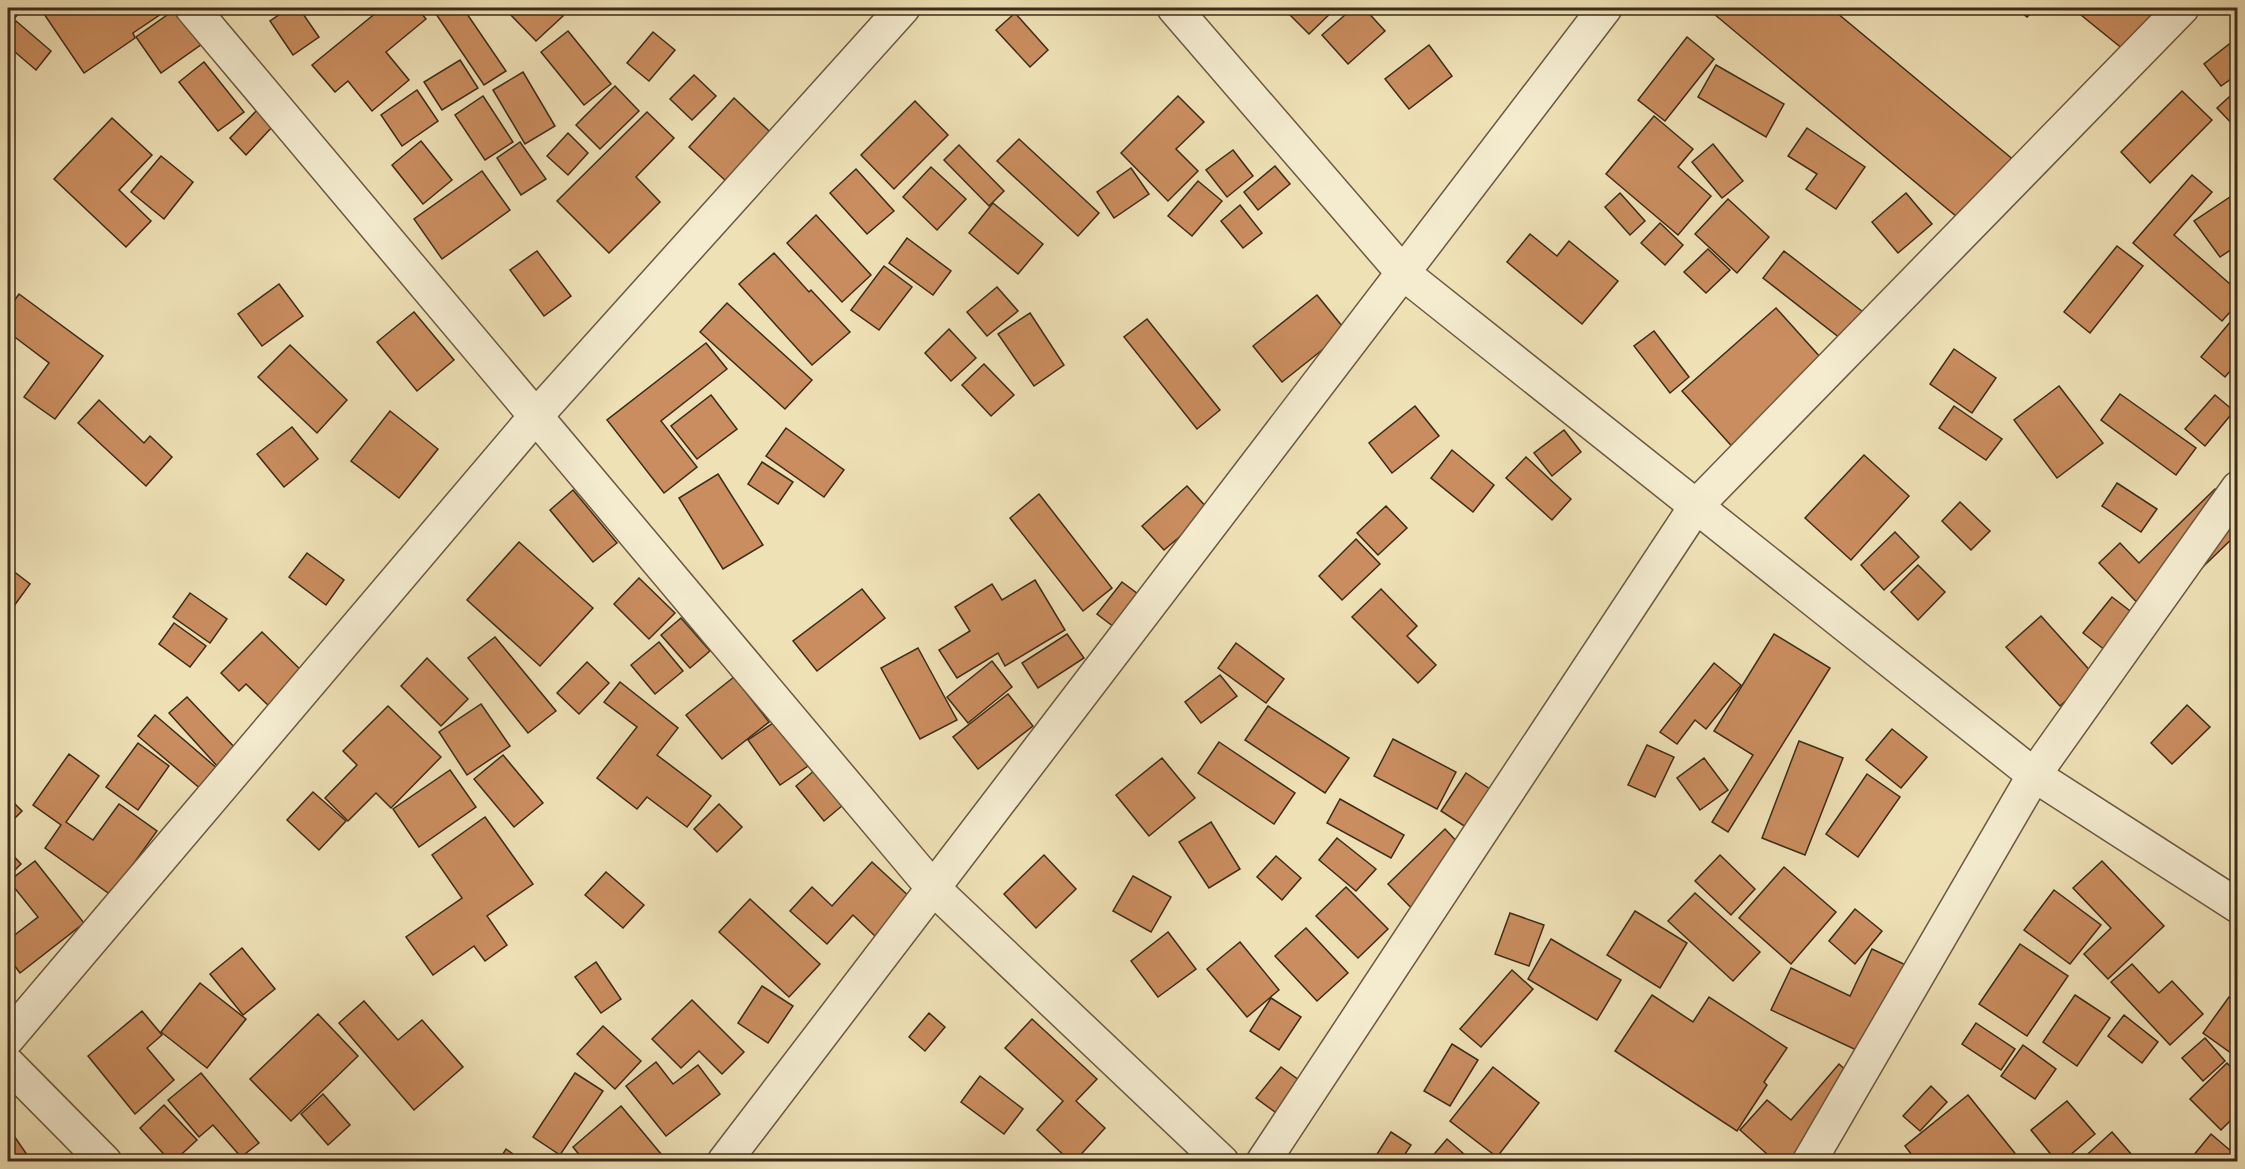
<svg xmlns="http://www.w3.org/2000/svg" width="2245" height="1169" viewBox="0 0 2245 1169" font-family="Alegreya,serif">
<rect width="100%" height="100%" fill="#efe1b6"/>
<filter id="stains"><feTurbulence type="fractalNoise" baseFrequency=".00333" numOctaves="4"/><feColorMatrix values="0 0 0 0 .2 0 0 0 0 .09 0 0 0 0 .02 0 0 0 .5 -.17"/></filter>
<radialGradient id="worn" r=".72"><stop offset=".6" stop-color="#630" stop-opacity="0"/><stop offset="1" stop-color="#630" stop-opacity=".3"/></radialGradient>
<g fill="#ca8d5f" stroke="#3d2c19" stroke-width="1.5">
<path d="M8,8H24L9,24Z"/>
<path d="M40,8H170L133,33L135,38L84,73Z"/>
<path d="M177,8L202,44L161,73L136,37Z"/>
<path d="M289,8H299L319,37L293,55L270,21Z"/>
<path d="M382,8H417L426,19L386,52L409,80L372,111L348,81L335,92L312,65Z"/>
<path d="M439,8H463L506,71L484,85L434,11Z"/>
<path d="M504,8H555L563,16L536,41Z"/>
<path d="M1293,8H1336L1309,34L1288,13Z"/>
<path d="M1353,8H1364L1385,31L1348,64L1322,35Z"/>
<path d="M1719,8H1831L2027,171L1975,232L1714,14Z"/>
<path d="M2016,8H2036L2027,17Z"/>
<path d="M2079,8H2176L2134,58L2076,11Z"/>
<path d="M1015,13L1048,50L1030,67L996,30Z"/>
<path d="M16,21L51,51L36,70L8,46V31Z"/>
<path d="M568,31L611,84L584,105L541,52Z"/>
<path d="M653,32L675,50L649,81L627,63Z"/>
<path d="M1687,37L1714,59L1665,121L1638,100Z"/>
<path d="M2238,37V74L2221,86L2204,64Z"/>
<path d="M1429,45L1452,76L1409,109L1385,79Z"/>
<path d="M460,60L478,88L442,110L424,82Z"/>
<path d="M204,62L244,112L218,131L179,82Z"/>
<path d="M1716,65L1784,104L1766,137L1698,97Z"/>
<path d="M523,72L555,126L525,144L493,90Z"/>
<path d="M694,75L716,96L692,120L670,99Z"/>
<path d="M615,86L639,111L600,149L576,125Z"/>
<path d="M2238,89V130L2217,108Z"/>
<path d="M417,90L438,121L402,146L381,115Z"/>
<path d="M2182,91L2212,120L2150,183L2121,152Z"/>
<path d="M483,96L513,142L485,160L455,115Z"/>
<path d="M1178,96L1204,122L1176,149L1198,171L1168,201L1121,153Z"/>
<path d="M734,98L784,145L739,193L689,147Z"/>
<path d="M915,101L948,135L894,189L861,155Z"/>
<path d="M258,109L274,125L246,155L230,138Z"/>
<path d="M647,112L674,138L636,177L660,202L609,253L557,201Z"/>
<path d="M1654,116L1693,149L1678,167L1711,196L1678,235L1606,174Z"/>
<path d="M112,118L152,155L119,190L151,221L126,247L54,179Z"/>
<path d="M1807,128L1865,167L1836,209L1806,189L1817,174L1788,156Z"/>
<path d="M568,133L588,153L568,175L547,156Z"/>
<path d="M1019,139L1099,213L1078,236L997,161Z"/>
<path d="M421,141L452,180L423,204L392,165Z"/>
<path d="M520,142L546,179L521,195L497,158Z"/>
<path d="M1713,144L1743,181L1722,198L1692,162Z"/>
<path d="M959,145L1004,191L989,206L944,160Z"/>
<path d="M1233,150L1253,176L1227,197L1206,170Z"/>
<path d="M161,156L193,182L164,219L131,192Z"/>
<path d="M1275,166L1290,184L1258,210L1244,192Z"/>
<path d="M931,167L966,199L937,230L903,197Z"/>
<path d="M1131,168L1149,194L1114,218L1097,192Z"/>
<path d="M856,169L894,211L867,234L830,193Z"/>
<path d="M482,171L510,210L442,259L414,219Z"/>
<path d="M2192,175L2212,192L2174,235L2238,291V303L2222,321L2133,243Z"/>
<path d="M1198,181L1222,201L1192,236L1168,216Z"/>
<path d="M1620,193L1645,221L1630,235L1605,207Z"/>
<path d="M1906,193L1932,224L1898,253L1872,222Z"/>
<path d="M2230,197L2238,209V245L2220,257L2194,221Z"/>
<path d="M1728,199L1769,237L1737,273L1695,234Z"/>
<path d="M993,203L1043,244L1018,274L969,233Z"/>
<path d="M1240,205L1262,233L1243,248L1221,221Z"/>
<path d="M816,215L871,275L842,302L787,243Z"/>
<path d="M1660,223L1683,245L1665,265L1641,243Z"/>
<path d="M1530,234L1557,256L1569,241L1618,281L1582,324L1507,262Z"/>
<path d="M907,238L951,271L933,295L889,263Z"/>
<path d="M2117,246L2143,266L2090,333L2064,312Z"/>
<path d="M1708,249L1730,270L1706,293L1684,272Z"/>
<path d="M537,251L571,296L544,316L510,270Z"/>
<path d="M1784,251L1876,322L1854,349L1763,278Z"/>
<path d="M774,253L809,292L811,290L850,332L812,365L739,284Z"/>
<path d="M884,266L912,287L879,330L851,310Z"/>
<path d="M279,284L303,316L262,346L238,314Z"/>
<path d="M997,287L1018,311L987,336L967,312Z"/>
<path d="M19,294L103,356L55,419L24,397L49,363L8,332V309Z"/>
<path d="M1317,295L1346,331L1282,382L1253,346Z"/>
<path d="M727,303L812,380L785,409L700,332Z"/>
<path d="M1776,308L1830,368L1737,452L1682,391Z"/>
<path d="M414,312L454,360L417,391L377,342Z"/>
<path d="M1030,313L1064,365L1034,386L998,334Z"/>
<path d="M1147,319L1220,410L1197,429L1124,337Z"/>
<path d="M2231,321L2238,326V362L2225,377L2201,357Z"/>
<path d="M949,329L976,358L951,381L925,353Z"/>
<path d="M1654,331L1689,377L1670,393L1634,346Z"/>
<path d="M706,343L727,369L661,421L697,467L664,493L607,420Z"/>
<path d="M290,345L347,400L317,433L258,377Z"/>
<path d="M1954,349L1996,378L1972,413L1930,384Z"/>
<path d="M984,364L1014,395L991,416L962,385Z"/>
<path d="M2059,386L2103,443L2057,478L2014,420Z"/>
<path d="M2120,394L2196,448L2176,475L2101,420Z"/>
<path d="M711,395L737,429L697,459L671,426Z"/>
<path d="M2215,395L2234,411L2205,446L2185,429Z"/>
<path d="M99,400L144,443L150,436L172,457L146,486L78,423Z"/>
<path d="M1415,406L1439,436L1392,473L1369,443Z"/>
<path d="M1954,406L2002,439L1986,460L1939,428Z"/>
<path d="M390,411L438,449L399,498L351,461Z"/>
<path d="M292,427L318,459L284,487L257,454Z"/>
<path d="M786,428L844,470L824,497L766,456Z"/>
<path d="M1564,430L1581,452L1552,476L1534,453Z"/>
<path d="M1452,450L1494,485L1473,512L1431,478Z"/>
<path d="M1864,455L1909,496L1851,560L1805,518Z"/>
<path d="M1526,457L1571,499L1552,520L1506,478Z"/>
<path d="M762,462L793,482L778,504L748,484Z"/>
<path d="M718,474L763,545L723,569L679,498Z"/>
<path d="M2117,483L2157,509L2141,532L2102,506Z"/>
<path d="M1187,486L1210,511L1164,550L1142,526Z"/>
<path d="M2215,489L2238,513V533L2151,617L2099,563L2120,543L2139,563Z"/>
<path d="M573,490L617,543L593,562L550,510Z"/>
<path d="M1039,494L1112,588L1083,611L1010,518Z"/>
<path d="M1960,502L1990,531L1971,550L1942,521Z"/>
<path d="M1386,506L1407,528L1378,555L1357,533Z"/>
<path d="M1895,532L1919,557L1884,590L1861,565Z"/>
<path d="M1356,539L1380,564L1342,600L1319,576Z"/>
<path d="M519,542L593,608L540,666L467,600Z"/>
<path d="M307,553L344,580L326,605L289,577Z"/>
<path d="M1918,565L1945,592L1918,620L1891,592Z"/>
<path d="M8,567L30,584L11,610L8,607Z"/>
<path d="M639,578L675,613L649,639L614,604Z"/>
<path d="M1035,580L1065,630L1005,666L998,653L957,678L939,650L970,631L955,607L992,584L1002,600Z"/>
<path d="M1122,582L1142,597L1118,630L1097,614Z"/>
<path d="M862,589L885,618L817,671L793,641Z"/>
<path d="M1381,589L1417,626L1407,636L1436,665L1418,683L1352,617Z"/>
<path d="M190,593L227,619L210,643L173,617Z"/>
<path d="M2112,597L2156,631L2128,668L2083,633Z"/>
<path d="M2041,616L2094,675L2060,706L2006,647Z"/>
<path d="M681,618L710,651L690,668L661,635Z"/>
<path d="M174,623L206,646L190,667L159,644Z"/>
<path d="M262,632L305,674L271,708L246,684L239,691L221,673Z"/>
<path d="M1067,634L1084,658L1038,688L1022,663Z"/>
<path d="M1774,634L1830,668L1728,832L1712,822L1753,755L1714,731Z"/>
<path d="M495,637L556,711L528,733L468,658Z"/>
<path d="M659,642L683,671L655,694L631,665Z"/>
<path d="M1236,643L1284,679L1266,703L1218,668Z"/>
<path d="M918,648L957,720L920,739L881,668Z"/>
<path d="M427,658L468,699L441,726L401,686Z"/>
<path d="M992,661L1012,687L968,723L947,697Z"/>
<path d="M587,662L609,683L579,714L557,693Z"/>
<path d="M1714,663L1741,685L1706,729L1695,720L1677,744L1660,732Z"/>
<path d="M1220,675L1237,696L1201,723L1185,702Z"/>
<path d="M734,677L769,722L722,759L686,715Z"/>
<path d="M620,682L678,728L657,755L711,796L687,827L647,797L637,809L597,778L637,727L604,702Z"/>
<path d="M1008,694L1033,726L978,769L953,737Z"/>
<path d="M187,697L237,750L218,767L169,713Z"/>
<path d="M481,704L510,746L467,775L439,732Z"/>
<path d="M2187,705L2210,727L2172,764L2151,743Z"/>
<path d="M388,706L441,757L391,808L376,793L348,821L325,798L357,765L343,751Z"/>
<path d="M1268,706L1349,758L1325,793L1245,740Z"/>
<path d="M155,715L219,770L202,790L138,736Z"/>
<path d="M776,721L808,766L780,785L748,740Z"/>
<path d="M1892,729L1927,757L1901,788L1866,760Z"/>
<path d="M1393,739L1456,772L1437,809L1374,776Z"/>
<path d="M1799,741L1843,758L1805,855L1762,838Z"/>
<path d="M1219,742L1295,793L1274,824L1198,773Z"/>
<path d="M138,743L169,766L138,810L106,787Z"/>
<path d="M1647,745L1674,757L1655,797L1628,785Z"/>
<path d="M69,754L99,776L66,822L93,840L119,804L157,831L111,895L45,848L61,825L33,805Z"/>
<path d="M503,755L543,803L514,827L474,779Z"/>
<path d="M1162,758L1195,798L1149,836L1116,795Z"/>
<path d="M1704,758L1728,790L1700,810L1677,778Z"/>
<path d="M450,770L476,807L419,847L393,809Z"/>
<path d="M815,770L843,805L824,821L796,786Z"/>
<path d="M1466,773L1514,805L1489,842L1441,811Z"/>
<path d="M1867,774L1900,797L1858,857L1826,834Z"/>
<path d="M313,792L346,821L319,850L287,820Z"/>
<path d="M8,797L22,811L8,825Z"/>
<path d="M1340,799L1404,835L1391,858L1327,823Z"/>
<path d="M719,804L742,827L717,852L694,829Z"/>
<path d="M485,817L533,884L487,916L507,945L485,961L474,946L433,975L406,937L462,898L432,855Z"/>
<path d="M1211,822L1240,869L1209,888L1179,842Z"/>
<path d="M1445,829L1479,865L1423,920L1388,884Z"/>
<path d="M1337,838L1376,869L1356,891L1319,860Z"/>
<path d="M8,850L21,864L8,877Z"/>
<path d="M1044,855L1076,889L1036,928L1004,894Z"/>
<path d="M1720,855L1755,889L1731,915L1695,881Z"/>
<path d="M1276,856L1301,878L1282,900L1257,877Z"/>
<path d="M35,861L84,923L20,973L8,957V940L38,917L9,881Z"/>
<path d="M2102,861L2164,926L2108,979L2084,954L2111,928L2073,888Z"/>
<path d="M872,862L912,899L876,937L853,915L827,944L790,911L812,887L832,906Z"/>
<path d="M1784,867L1836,912L1791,964L1739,918Z"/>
<path d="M606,872L644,905L623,928L585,895Z"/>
<path d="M1133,876L1171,897L1151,932L1113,911Z"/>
<path d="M1346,887L1388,929L1358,958L1316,916Z"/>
<path d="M2054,890L2101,925L2070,964L2024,930Z"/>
<path d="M1695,893L1760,952L1733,981L1668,921Z"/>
<path d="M750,899L820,964L789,997L719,932Z"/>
<path d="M1855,909L1882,931L1855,964L1829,941Z"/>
<path d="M1635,911L1687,943L1660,988L1607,955Z"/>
<path d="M1510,913L1544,925L1529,966L1495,954Z"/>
<path d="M1306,928L1348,973L1317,1001L1275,956Z"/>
<path d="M1168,932L1196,969L1158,997L1131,961Z"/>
<path d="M1551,939L1621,980L1597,1020L1528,979Z"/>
<path d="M1240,942L1279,990L1247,1017L1207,969Z"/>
<path d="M2020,944L2068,976L2027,1036L1979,1004Z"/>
<path d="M242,948L275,989L243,1015L210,974Z"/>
<path d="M1872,949L1927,975L1884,1063L1771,1010L1791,968L1850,996Z"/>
<path d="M596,962L621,999L601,1013L575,977Z"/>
<path d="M2132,964L2159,993L2172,981L2203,1014L2170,1045L2111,982Z"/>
<path d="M1512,970L1533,989L1481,1047L1460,1029Z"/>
<path d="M200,983L246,1019L207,1068L161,1032Z"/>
<path d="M762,986L793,1006L768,1043L738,1023Z"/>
<path d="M1652,995L1693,1022L1709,997L1787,1048L1764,1082L1767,1085L1737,1131L1615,1051Z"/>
<path d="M2075,995L2110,1018L2077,1066L2043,1042Z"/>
<path d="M2229,997L2238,1003V1058L2203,1033Z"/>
<path d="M1271,998L1301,1017L1279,1050L1250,1031Z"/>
<path d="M692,1000L744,1052L722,1074L699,1051L681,1068L652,1039Z"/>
<path d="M364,1001L398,1040L422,1020L463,1067L414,1110L339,1023Z"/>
<path d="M142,1011L162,1035L147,1048L174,1080L135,1114L88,1056Z"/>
<path d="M929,1013L945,1027L925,1051L909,1037Z"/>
<path d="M318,1014L358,1056L291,1121L250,1079Z"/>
<path d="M2124,1015L2158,1042L2142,1063L2108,1036Z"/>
<path d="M1032,1019L1097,1079L1076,1101L1105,1128L1074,1162H1071L1037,1130L1063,1101L1005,1048Z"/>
<path d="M1976,1023L2015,1049L2001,1070L1962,1044Z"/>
<path d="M603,1026L641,1061L615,1089L577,1054Z"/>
<path d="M2205,1038L2225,1061L2203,1081L2182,1058Z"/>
<path d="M1452,1044L1478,1060L1450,1106L1424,1091Z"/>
<path d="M2023,1045L2056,1069L2035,1099L2001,1076Z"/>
<path d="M656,1062L673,1084L698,1065L720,1094L666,1136L626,1086Z"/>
<path d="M2227,1063L2238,1075V1113L2221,1130L2190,1099Z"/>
<path d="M1839,1064L1867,1089L1804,1162H1776L1740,1130L1767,1100L1791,1120Z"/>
<path d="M1281,1067L1303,1083L1279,1115L1256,1098Z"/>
<path d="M1493,1067L1539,1103L1497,1157L1450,1121Z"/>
<path d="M201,1073L259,1143L241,1157L213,1125L199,1137L168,1100Z"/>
<path d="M575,1073L603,1091L560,1155L533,1137Z"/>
<path d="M980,1076L1023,1109L1004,1134L961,1102Z"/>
<path d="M1931,1086L1947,1102L1920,1131L1903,1116Z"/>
<path d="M323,1094L350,1125L328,1145L301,1114Z"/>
<path d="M1968,1095L2022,1162H1917L1905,1146Z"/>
<path d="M2067,1101L2095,1134L2062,1162H2057L2031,1130Z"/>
<path d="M164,1105L197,1140L173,1162H171L140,1128Z"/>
<path d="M621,1106L661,1154L652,1162H585L573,1147Z"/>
<path d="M1391,1132L1411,1145L1400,1162H1372Z"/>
<path d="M2112,1132L2138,1162H2079Z"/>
<path d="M12,1133L32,1162H8V1136Z"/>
<path d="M2211,1134L2238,1157V1162H2188Z"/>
<path d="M1447,1139L1473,1162H1433L1430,1159Z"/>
<path d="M506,1149L524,1162H498Z"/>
</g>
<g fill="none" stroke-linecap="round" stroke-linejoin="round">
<defs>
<g id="minor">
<path d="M192,8L933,888L1222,1162"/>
<path d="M1174,8L1403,273L2034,775L2238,906"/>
<path d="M8,1038L535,417L903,8"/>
<path d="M8,1064L105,1162"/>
<path d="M724,1162L1605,8"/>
<path d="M1263,1162L1696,506L2182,8"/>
<path d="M1809,1162L2034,775L2238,488"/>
</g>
</defs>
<use href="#minor" stroke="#6a5940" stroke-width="36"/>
<use href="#minor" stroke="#f5ecd0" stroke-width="33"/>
</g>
<rect width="2245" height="1169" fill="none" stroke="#efe1b6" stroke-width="30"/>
<rect x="9" y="9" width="2227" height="1151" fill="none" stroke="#3d2c19" stroke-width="3"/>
<rect x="15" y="15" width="2215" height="1139" fill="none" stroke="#3d2c19" stroke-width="1.5"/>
<rect width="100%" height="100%" filter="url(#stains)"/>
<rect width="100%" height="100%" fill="url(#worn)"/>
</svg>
